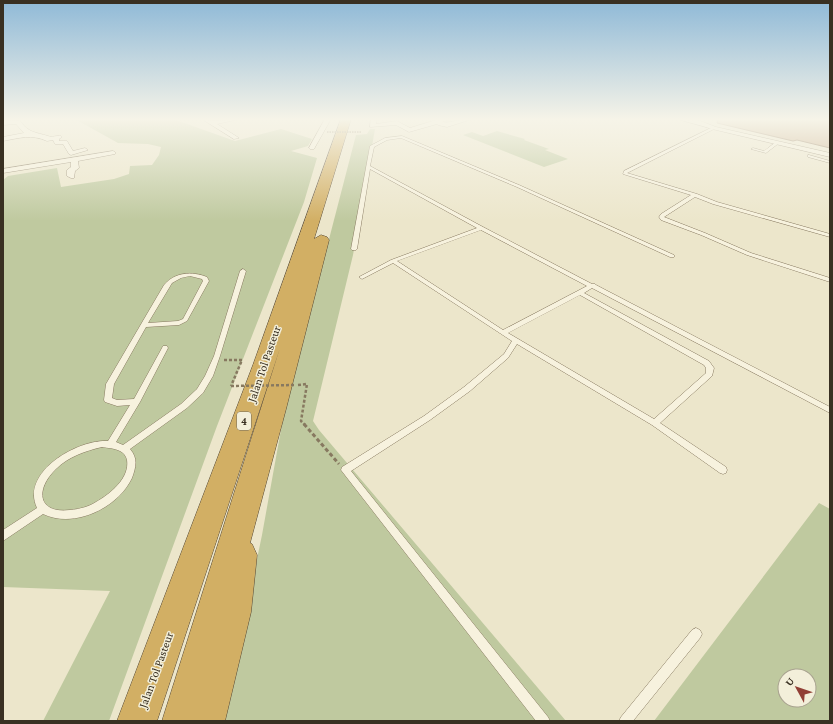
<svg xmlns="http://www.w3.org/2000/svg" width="833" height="724" viewBox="0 0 833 724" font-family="'Crimson Pro',serif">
<rect width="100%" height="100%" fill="#ece6cb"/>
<g fill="#bfc99f" fill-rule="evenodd">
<path d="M75,119H173L235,141L281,129L312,139L308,146L291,151L317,158L304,202L217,426L109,721H43L110,591L3,587V180L8,176L57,168L61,187L114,179L129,174L130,166L152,165L159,155L161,147L148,144L118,143Z"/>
<path d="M370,129H375L353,255L313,421L319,430L566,721H223L262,535L284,413L356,135L367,134Z"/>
<path d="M497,131L525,139L524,140L549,149L545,150L568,159L544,167L463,135L472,132L483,136Z"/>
<path d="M819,503L830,509V721H654ZM785,676H809V700H785Z"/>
</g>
<path fill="#c6a784" stroke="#846748" d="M718,119H830V148L797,140L793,141L717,123Z"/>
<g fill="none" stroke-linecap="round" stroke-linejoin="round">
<defs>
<g id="service">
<path d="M677,119H684L712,127L710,128Z"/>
<path d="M713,127L716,128L627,173L697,194L717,202L830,234V237L713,204L695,197L664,217L705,233L751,253L830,278V282L747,255L701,235L661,220L659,217L661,214L691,195L623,174L624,171Z"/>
<path d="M402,136L519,185L674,255V257H670L517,187L401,138L387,140L374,147L370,166L483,227L592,284H595L596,285L830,407V413L592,288L584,293L709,361L714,368L712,376L660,423L726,467L727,470L726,473L723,474L720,473L652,425L517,344L508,358L470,391L430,420L351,471L548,717L550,721H536L341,470L342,467L424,416L464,387L504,354L512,341L393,263L364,278L362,279L359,277L391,260L477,228L370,169L357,249L356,250H352L351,249L370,146L385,138ZM481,230L587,286L503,330L397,261ZM580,295L704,365L706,368V373L654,419L508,333Z"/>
<path d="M776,142L779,143L766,153L751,149L753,148L764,151Z"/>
<path d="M809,155L830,161V163L808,157V155Z"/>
<path d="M243,269L246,271L220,356L213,376L203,393L187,408L130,449C138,458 136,467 132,478C118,508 74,529 43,514L3,541V530L37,508C20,472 78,439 108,441L130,405L117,406L105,402L104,400L106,384L164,285C175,272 192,271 207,277L209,281L187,321L179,325L146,327L114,384L112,398L117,400L134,399L162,348L163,346H167L168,348L140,402L116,442L123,445L181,404L197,389L205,376L214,356L240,271ZM190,276L202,279L203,281L183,319L178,321L148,323L172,283L181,278ZM102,447C108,448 114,448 120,451C124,453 126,456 127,460C130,478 110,494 96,502C88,507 80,509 70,510C37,514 35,489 56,469C68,457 85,451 102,447Z"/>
<path d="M696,628L700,630L702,634L700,638L633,721H619L621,717L692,630Z"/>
</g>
<g id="minor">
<path d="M202,119L213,121L239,119L217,124L239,138L234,139Z"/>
<path d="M325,119H331L314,149H310L309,148Z"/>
<path d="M371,119H377L376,124L397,121L410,128L439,119H450L442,122C451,124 460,118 469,120L447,127L438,125L437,124L409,132L396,125L370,127Z"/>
<path d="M685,119H695L716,127L830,153V157L712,129Z"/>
<path d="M3,121H20C29,133 35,132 48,136C52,138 57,135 61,136L62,137L59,139V141H67L73,151L85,148L88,150L71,155L69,154L63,144H55L53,140L47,141C31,134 20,138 3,141V137L24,133L16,124L3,125Z"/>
<path d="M113,151L115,152V154L78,161L79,168L75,171L74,178H71L67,176V170L71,167V162L3,173V169Z"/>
</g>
<path id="motorway" d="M341,119H351L314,239L321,235L327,237L329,240L286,409L250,543L252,544L257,555L251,612L225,721H162L280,348L157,721H117L253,365Z"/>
</defs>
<use href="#service" stroke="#877960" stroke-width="1"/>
<use href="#minor" stroke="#877960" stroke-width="1"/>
<use href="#motorway" stroke="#564834" stroke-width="1"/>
<g stroke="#877960" stroke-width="2.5" stroke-dasharray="3 2" stroke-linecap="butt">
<path d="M224,360H242L231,386"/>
<path d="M298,385L307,384L301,421L305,425"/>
</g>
<path stroke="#877960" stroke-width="3" stroke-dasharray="4 2.5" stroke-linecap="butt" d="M304,424L339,464"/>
<use href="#service" fill="#f7f2de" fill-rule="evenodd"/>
<use href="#minor" fill="#f7f2de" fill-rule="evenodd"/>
<use href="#motorway" fill="#d2af64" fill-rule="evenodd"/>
<path stroke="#877960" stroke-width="1.5" stroke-dasharray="1.5 1" stroke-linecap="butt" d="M327,132H362"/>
<path stroke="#877960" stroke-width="2.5" stroke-dasharray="3 2" stroke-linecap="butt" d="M231,386L295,385"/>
</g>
<linearGradient id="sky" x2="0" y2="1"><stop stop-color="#8fb9d7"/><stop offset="0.54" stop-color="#f6f4e8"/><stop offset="1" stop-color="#f6f4e8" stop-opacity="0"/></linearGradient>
<rect width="833" height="221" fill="url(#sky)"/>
<g text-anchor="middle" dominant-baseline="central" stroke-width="3" stroke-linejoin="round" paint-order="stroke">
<rect fill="#f3efda" stroke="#716959" stroke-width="1" x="237" y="412" width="14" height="18" rx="3"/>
<g font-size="11" font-weight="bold" fill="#393022">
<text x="244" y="421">4</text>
</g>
<g font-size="12" fill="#393022" stroke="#f3efda">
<text transform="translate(264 364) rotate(-71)">Jalan Tol Pasteur</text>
<text transform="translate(156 670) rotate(-70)">Jalan Tol Pasteur</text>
</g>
</g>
<rect width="833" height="724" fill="none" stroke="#393022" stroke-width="8"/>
<g transform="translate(797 688) rotate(310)"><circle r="19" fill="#f3efda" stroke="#a9a390"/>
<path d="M0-3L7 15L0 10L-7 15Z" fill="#913f35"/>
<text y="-6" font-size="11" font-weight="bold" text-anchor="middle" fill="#393022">U</text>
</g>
</svg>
